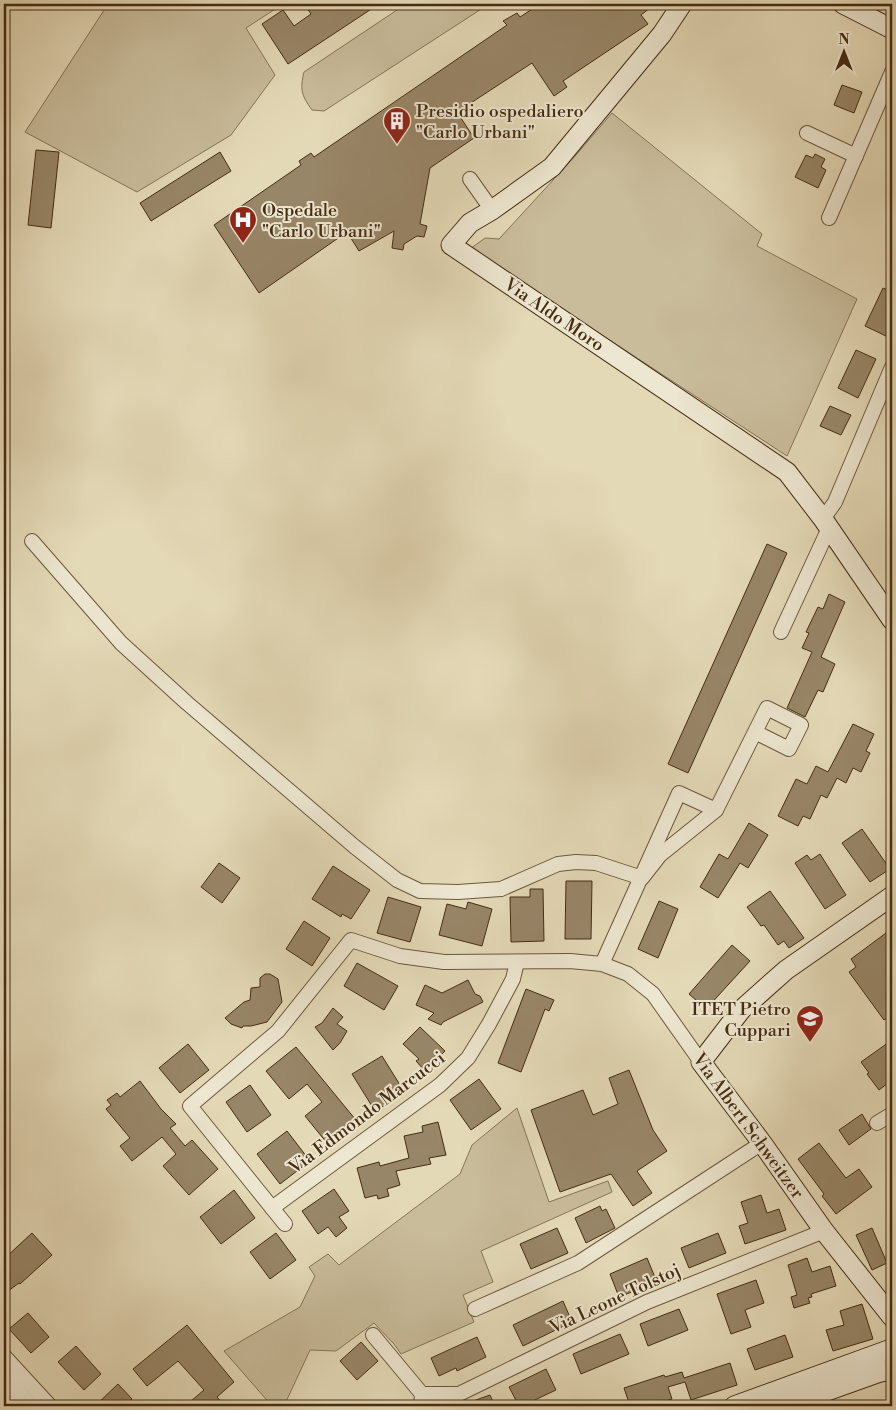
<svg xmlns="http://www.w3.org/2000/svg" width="896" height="1410" viewBox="0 0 896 1410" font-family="'Libre Bodoni',serif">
<rect width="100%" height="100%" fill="#e4d9b7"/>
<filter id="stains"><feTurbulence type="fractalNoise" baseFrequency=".004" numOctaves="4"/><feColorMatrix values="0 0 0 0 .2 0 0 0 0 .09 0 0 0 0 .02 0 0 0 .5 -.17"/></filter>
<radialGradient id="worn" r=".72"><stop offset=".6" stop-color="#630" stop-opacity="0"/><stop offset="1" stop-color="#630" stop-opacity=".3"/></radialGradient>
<g fill="#c9bc9b" stroke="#877456">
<path d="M108,4H283L246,28L275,75L231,135L137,192L25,132Z"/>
<path d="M406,4H489L324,111L312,110C301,95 300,89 304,72Z"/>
<path d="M612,113L762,234L757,246L857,299L787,456L470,249L485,238L499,239L576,155Z"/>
<path d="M517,1108L549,1202L608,1181L612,1192L481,1251L493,1282L463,1295L474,1322L401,1354L394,1344L374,1323L336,1351L310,1350L284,1406H272L224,1351L300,1307L315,1276L309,1267L328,1254L339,1265L460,1174L472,1145Z"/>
</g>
<g fill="#988668" stroke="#452c12">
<path d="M304,4H379L288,64L262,24L283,10L294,26L311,14Z"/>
<path d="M540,4H655L641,15L648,24L563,81L567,87L554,96L532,63L457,112L474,138L430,168L420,224L427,226L424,237L417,236L404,244L403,250L392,248L394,231L359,251L347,232L259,293L214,225L301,165L299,161L311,153L314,157L507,25L503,21L517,13L520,17Z"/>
<path d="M842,85L862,92L854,113L834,105Z"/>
<path d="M36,150L59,152L51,228L28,225Z"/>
<path d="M220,152L231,171L151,221L140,203Z"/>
<path d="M815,154L825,159L821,167L826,170L818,188L795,177L806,155L813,158Z"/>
<path d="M883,288L892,292V322L886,336L865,326Z"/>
<path d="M856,350L876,359L858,398L838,388Z"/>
<path d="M830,406L851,415L841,435L820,426Z"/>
<path d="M767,544L787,553L688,773L668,764Z"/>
<path d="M829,594L845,602L821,657L835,664L823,692L818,690L805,717L787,708L812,652L802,648L809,633L806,632L818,607L823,609Z"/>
<path d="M853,724L874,734L866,751L870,753L861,772L853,768L846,783L837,778L827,798L821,795L810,819L803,816L798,826L778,816L796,779L807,784L816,766L828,772Z"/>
<path d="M749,823L768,835L748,868L740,863L718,898L700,887L719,854L728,859Z"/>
<path d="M862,829L890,869L870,882L842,843Z"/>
<path d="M820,854L846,895L825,909L795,863L807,855L811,860Z"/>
<path d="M219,863L240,878L222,903L201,887Z"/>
<path d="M333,866L370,890L351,919L342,914L341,917L312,899Z"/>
<path d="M566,881H592L591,939H565Z"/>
<path d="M530,889H543L544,941L511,942L510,897H530Z"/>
<path d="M770,891L804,938L789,948L784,941L778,945L764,925L761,926L747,907Z"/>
<path d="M388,897L421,907L410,942L377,933Z"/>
<path d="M659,901L678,909L658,958L638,949Z"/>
<path d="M468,902L492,909L482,946L439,935L447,904L466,909Z"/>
<path d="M304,921L330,938L312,966L286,949Z"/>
<path d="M886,933L892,942V1014L884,1020L849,972L856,967L851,959Z"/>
<path d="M732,945L750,961L706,1009L689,994Z"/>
<path d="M357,963L398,986L384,1010L344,986Z"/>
<path d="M265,974H270L278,979L282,1002L267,1022L251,1026H243L242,1028L231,1024L225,1018L244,1002L250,1000L251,988L260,987V978Z"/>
<path d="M468,980L475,994L480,996L483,1002L443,1022L441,1025L428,1019L434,1013L416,1005L425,985L442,993Z"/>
<path d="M526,989L554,1000L549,1011L545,1009L521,1072L498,1063Z"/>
<path d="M333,1008L343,1017L337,1024L347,1031L340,1043L333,1050L315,1027L322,1023Z"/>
<path d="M420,1027L445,1051L425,1071L416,1061L419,1059L403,1044Z"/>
<path d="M892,1040V1080L879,1090L867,1074L869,1073L861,1062Z"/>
<path d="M188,1044L209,1070L180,1093L159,1068Z"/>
<path d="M296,1047L360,1125L331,1148L305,1116L322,1102L307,1084L289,1099L266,1071Z"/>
<path d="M382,1056L405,1093L375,1111L352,1074Z"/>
<path d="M629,1070L653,1130L667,1151L637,1171L652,1193L633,1206L611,1174L560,1192L531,1110L583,1090L593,1115L618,1104L609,1078Z"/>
<path d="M479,1079L501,1109L471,1130L450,1100Z"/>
<path d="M140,1081L161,1109L176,1124L170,1128L185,1146L192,1140L218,1169L189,1195L163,1166L176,1154L162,1137L132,1161L120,1146L130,1138L106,1109L111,1105L107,1100L117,1093L120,1097Z"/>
<path d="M250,1085L271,1115L247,1132L226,1102Z"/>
<path d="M862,1114L871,1129L849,1145L839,1130Z"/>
<path d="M438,1122L446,1155L429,1158L431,1164L396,1171L400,1185L387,1189L389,1196L378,1199L377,1195L365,1198L357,1168L379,1162L380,1166L409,1158L404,1136L423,1132L422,1126Z"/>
<path d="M287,1131L310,1161L280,1184L257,1154Z"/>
<path d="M819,1143L846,1178L859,1169L872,1187L836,1214L822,1196L824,1194L798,1159Z"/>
<path d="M334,1189L349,1211L339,1217L347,1228L336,1237L328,1227L318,1234L302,1211Z"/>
<path d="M234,1190L255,1218L221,1244L200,1217Z"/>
<path d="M761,1195L767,1213L779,1209L786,1230L745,1244L739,1226L748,1223L741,1202Z"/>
<path d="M600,1206L602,1211L606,1209L615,1228L586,1243L575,1218Z"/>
<path d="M557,1228L568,1253L531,1269L520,1244Z"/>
<path d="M872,1228L887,1263L872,1270L856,1235Z"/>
<path d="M32,1233L52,1255L20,1284L19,1283L4,1294V1259Z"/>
<path d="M276,1233L296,1260L270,1279L250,1252Z"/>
<path d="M718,1233L726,1253L689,1268L681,1248Z"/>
<path d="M647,1258L657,1282L619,1297L610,1274Z"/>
<path d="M807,1258L812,1272L830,1266L836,1286L811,1294L812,1297L808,1298L810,1303L794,1308L791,1297L797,1295L788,1265Z"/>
<path d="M756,1280L764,1303L745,1310L751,1327L731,1334L717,1294Z"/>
<path d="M563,1301L572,1322L523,1346L513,1325Z"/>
<path d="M862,1304L873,1339L833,1351L826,1330L844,1325L840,1311Z"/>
<path d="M679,1309L688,1330L648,1346L640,1324Z"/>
<path d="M28,1313L49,1337L31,1353L9,1329Z"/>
<path d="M187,1325L234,1382L217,1397L225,1406H185L204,1390L178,1361L147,1386L133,1369Z"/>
<path d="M620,1334L629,1354L581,1374L573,1354Z"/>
<path d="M785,1335L793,1357L755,1370L747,1349Z"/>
<path d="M477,1337L486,1357L457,1371L456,1368L439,1376L431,1358Z"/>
<path d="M361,1342L378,1361L357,1380L340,1361Z"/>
<path d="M76,1346L101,1374L84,1390L58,1362Z"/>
<path d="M730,1363L737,1385L691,1400L685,1382L668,1387L672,1399L650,1406H630L624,1388L664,1375L665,1377L682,1372L684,1378Z"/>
<path d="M546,1369L556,1390L522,1406H519L509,1387Z"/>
<path d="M118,1384L132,1399L125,1406H95Z"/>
<path d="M490,1395L495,1406H462V1405Z"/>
</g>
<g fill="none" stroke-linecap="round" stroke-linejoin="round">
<defs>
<g id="street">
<path d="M807,133L856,156"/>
<path d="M470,179L492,210"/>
<path d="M829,218L892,72"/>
<path d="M823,519L835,502L892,367"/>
<path d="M32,541L121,643L187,703L355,847L397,880L420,891L458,892L501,889L558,864L576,862L596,863L642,878L660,855L716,810"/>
<path d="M781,632L829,528"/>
<path d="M602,964L679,793L716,810L755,732L789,749L801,725L767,708L755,732"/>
<path d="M877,1123L892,1114"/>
<path d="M272,1208L440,1085L468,1058L489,1024L513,979L517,962"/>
<path d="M285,1224L190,1106L278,1031L351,940L400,956L444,962L570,961L602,964L628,974L653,994L701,1062"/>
<path d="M475,1309L578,1263L762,1143"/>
<path d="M373,1335L422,1394L421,1406"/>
<path d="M4,1356L50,1406"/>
<path d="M422,1394H459L647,1302L824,1231"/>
</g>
<g id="secondary">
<path d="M682,4L662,34L552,167L492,210L470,223L451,245L787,472L823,519L892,620"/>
<path d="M843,4L892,29"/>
<path d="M892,896L786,970L741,1010L701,1062L762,1143L824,1231L892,1317"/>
<path d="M4,1379L28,1406"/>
<path d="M734,1406L891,1349"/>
<path d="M785,1406L877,1373L892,1369"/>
</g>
</defs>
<use href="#street" stroke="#6d573b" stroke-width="16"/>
<use href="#secondary" stroke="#452c12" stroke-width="21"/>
<use href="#street" stroke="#ede6d0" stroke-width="14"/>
<use href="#secondary" stroke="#ede6d0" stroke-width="19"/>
</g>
<defs>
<symbol id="building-pin" viewBox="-11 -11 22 30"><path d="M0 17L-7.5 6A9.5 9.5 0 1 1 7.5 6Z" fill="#8f2418" stroke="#ede6d0"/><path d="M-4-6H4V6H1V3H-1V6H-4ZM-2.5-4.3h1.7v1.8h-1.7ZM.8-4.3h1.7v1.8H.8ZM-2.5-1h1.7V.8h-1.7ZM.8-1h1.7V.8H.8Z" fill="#fff"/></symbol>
<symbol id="hospital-pin" viewBox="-11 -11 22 30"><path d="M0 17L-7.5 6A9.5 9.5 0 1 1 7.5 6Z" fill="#8f2418" stroke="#ede6d0"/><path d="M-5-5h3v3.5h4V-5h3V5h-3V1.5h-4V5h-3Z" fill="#fff"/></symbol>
<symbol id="school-pin" viewBox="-11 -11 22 30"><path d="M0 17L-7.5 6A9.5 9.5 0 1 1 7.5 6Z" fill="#8f2418" stroke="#ede6d0"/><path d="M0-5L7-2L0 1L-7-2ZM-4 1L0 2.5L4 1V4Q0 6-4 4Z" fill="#fff"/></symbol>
</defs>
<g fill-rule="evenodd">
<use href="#building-pin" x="381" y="105" width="32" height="43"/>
<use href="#hospital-pin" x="227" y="204" width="32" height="43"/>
<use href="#school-pin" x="794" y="1003" width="32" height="43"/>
</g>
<g text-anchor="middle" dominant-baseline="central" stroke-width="4" stroke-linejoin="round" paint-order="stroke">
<g font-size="18" fill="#452c12" stroke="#ede6d0" text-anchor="start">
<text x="416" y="111">Presidio ospedaliero<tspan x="416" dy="21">"Carlo Urbani"</tspan></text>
<text x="262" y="210">Ospedale<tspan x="262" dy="21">"Carlo Urbani"</tspan></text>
<text x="791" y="1009" text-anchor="end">ITET Pietro<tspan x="791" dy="21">Cuppari</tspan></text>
</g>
<g font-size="18" fill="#452c12" stroke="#ede6d0">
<text transform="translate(554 315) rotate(34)">Via Aldo Moro</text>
<text transform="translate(367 1113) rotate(-37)">Via Edmondo Marcucci</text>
<text transform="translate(748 1126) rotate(54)">Via Albert Schweitzer</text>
<text transform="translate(615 1299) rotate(-25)">Via Leone Tolstoj</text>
</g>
</g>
<rect width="896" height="1410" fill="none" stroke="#e4d9b7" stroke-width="20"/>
<rect x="5" y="5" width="886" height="1400" fill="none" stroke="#452c12" stroke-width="2.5"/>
<rect x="10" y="10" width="876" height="1390" fill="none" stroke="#452c12"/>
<g transform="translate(844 52)" stroke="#ede6d0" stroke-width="4" paint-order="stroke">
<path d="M0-4L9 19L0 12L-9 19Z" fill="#452c12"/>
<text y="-8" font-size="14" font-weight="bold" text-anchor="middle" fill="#452c12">N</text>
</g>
<rect width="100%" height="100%" filter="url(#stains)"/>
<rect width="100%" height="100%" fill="url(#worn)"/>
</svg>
